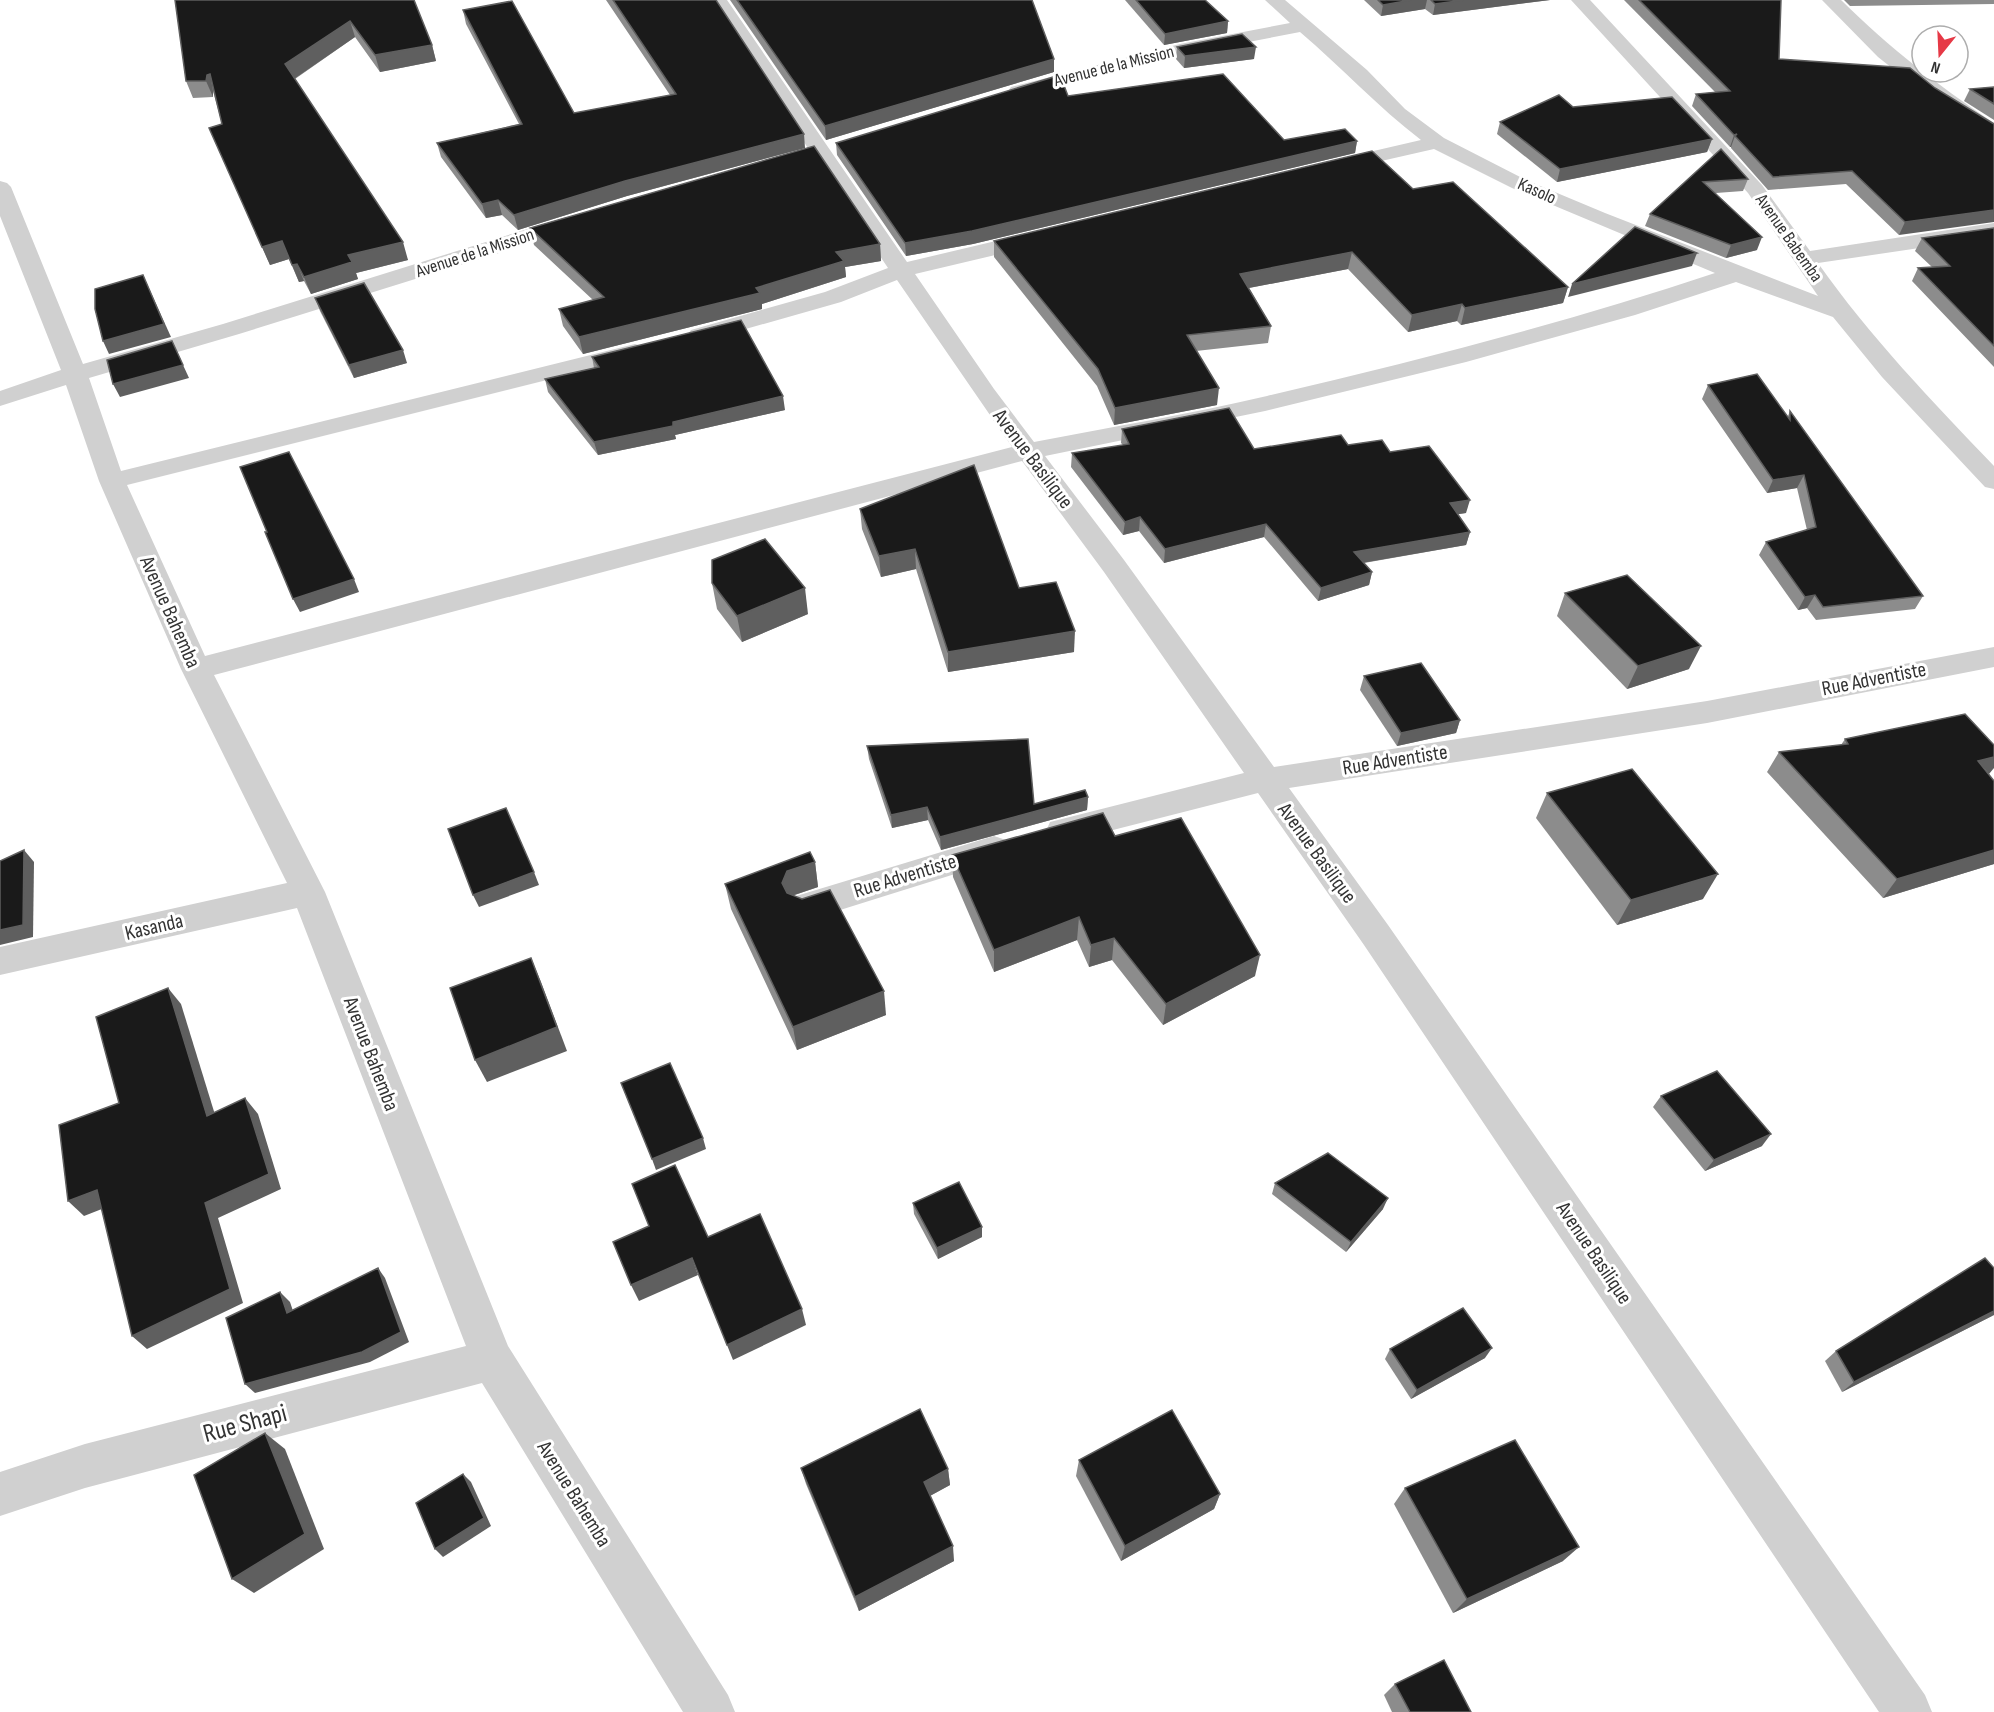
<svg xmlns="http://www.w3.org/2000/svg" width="1994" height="1712" viewBox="0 0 1994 1712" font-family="'Sofia Sans Condensed',sans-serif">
<rect width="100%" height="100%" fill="#fff"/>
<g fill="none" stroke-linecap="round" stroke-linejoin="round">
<g fill="#d0d0d0" fill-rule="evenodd">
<path d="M709,0H727L907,262L1038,231L1046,233L1049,238L1046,243L915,274L994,389L1034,442C1112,427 1190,414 1267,396C1418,361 1568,322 1715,273L1512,188L1434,149L1333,172L1326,170L1323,166L1326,162L1421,140C1378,107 1341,67 1300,32L1181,55L1018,97L1008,91L1011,87L1180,44L1290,23L1265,0H1285L1367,70L1405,109L1444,138L1526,180L1605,213L1818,296L1748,193L1571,0H1590L1762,185L1810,251L1994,223V237L1818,263C1870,337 1932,401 1994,466V489L1985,487L1882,377L1833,317L1736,282L1635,315L1466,362L1265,411L1045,456L1124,560L1274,767L1707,701L1994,647V667L1707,723L1289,788L1388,925L1925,1695L1932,1712H1879L1364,945L1258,793L1062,843L1050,840L1046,831L1050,822L1244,773L1104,572L1022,461L214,675L325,892L508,1346L728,1695L735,1712H683L482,1383L85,1488L0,1516V1472L85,1444L466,1346L297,908L0,975V947L287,883L181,669L99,481L66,385L0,406V391L61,370L0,216V181L7,183L11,187L83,364L223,324L566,217H582L585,222L582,227L239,334L89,378L121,471L635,344L643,346L647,351L643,356L127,485L205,656L1012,447L897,280L841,302L707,340H691L687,335L691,330L825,292L888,268Z"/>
<path d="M1822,0H1841C1891,49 1936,84 1994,123V138L1987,136L1930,98L1878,57Z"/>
<path d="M994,836L1006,840L1010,849L1006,858L805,921L793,917L788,907L793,897Z"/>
</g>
</g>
<g fill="#8c8c8c">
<path d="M175,0H414L432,45L436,61L380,72L355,37L295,79L408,260L356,273L358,279L311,294L304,281L299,282L289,259L270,265L209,128L222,124L213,91V97L193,98L186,81Z"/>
<path d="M606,0H716L805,148L627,196L518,230L502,215L486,218L441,157L437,143L519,124L466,24L463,10L574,113L670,95Z"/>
<path d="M730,0H1032L1054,59V72L826,140Z"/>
<path d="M1125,0H1205L1228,21L1227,33L1164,45Z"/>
<path d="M1364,0H1550L1433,15L1425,9L1381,16Z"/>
<path d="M1624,0H1781L1779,59L1935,88L1994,124L1899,235L1846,184L1768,190L1731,148V147H1730L1692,106L1696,94L1715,92Z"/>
<path d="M1844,0H1994V4L1850,6Z"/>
<path d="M1177,47L1254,59L1184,68L1176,59Z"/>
<path d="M1994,87V120L1964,101L1970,89Z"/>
<path d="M1068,96L1284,140L1357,141L1355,153L973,244L906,256L837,155L836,143Z"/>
<path d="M1573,107L1712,139L1707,152L1557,182L1497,134L1500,122Z"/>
<path d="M1721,149L1748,179L1743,191L1716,193L1757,250L1726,258L1645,226L1650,214Z"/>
<path d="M1413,189L1568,287L1563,303L1461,325L1457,321L1408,332L1348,269L1249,288L1271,326L1268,343L1196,351L1217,405L1114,425L1097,386L994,257V241Z"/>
<path d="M530,228L880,244L881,261L845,267L846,277L762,304V309L583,354L563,326L559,309L593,300L534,245Z"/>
<path d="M1994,228V367L1912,281L1918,268L1932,267L1915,251L1922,238Z"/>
<path d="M315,298L407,363L354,378L320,311Z"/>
<path d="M592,357L785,410L675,435L676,439L598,455L548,392L545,379L594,368Z"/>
<path d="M1708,385L1788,416L1790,411L1923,596L1915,609L1816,620L1807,608L1798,610L1759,555L1766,542L1807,530L1797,488L1767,493L1702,399Z"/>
<path d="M1122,429L1254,449L1348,445L1390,452L1466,513L1458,514L1470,532L1466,545L1364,563L1372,572L1369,585L1318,601L1264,537L1164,563L1139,531L1123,535L1071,467L1072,453L1123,445L1121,443Z"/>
<path d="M860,509L1019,588L1074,652L948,672L916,569L881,577L862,529Z"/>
<path d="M712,583L808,614L742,642L717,609Z"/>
<path d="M1565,593L1689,669L1627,689L1557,616Z"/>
<path d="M1364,676L1460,720L1456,733L1397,746L1360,690Z"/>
<path d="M1845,739L1989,774L1994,781V864L1883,898L1767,772L1779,752L1841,745Z"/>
<path d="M867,746L1034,804L1088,797L1087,810L941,850L928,820L892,828L869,759Z"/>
<path d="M1547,793L1703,899L1617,925L1536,818Z"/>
<path d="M1115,836L1255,976L1163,1025L1112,960L1089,967L1077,940L994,972L953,877L952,855Z"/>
<path d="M815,862L818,887L792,896L886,1015L797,1050L731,909L725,884Z"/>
<path d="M1661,1096L1762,1146L1705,1171L1653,1107Z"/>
<path d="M1275,1183L1383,1209L1346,1252L1272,1194Z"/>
<path d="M913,1203L982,1227V1237L938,1259L914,1214Z"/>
<path d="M1994,1315L1842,1392L1825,1361L1836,1351Z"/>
<path d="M1390,1349L1485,1358L1411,1399L1385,1359Z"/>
<path d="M1079,1460L1220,1494L1214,1509L1121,1561L1076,1476Z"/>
<path d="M801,1468L948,1469L950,1485L930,1496L954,1561L859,1611L806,1484Z"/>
<path d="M1405,1488L1563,1561L1453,1613L1394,1504Z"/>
<path d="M1395,1684L1471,1712H1392L1384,1695Z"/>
</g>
<g fill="#5f5f5f">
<path d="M1411,0H1427L1425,9L1381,16L1383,5Z"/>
<path d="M1464,0H1550L1433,15L1435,4Z"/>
<path d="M350,21L355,37L291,81L285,64Z"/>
<path d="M1228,21L1227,33L1164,45L1165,34Z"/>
<path d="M432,45L436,61L380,72L375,55Z"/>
<path d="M1256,47L1254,59L1184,68L1185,56Z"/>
<path d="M1054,59V72L826,140L825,126Z"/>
<path d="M210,74L213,91V97L206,81L207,75Z"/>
<path d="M804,134L805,148L627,196L518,230L514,215L625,181Z"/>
<path d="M1737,134L1735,136L1731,147H1730L1734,135Z"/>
<path d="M1712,139L1707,152L1557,182L1560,169Z"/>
<path d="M1357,141L1355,153L973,244L906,256L905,243Z"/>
<path d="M498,200L502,215L486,218L482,204Z"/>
<path d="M1994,210V222L1899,235L1905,222Z"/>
<path d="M1762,237L1757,250L1726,258L1731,245Z"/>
<path d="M282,241L289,259L270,265L262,247Z"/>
<path d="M403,242L408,260L356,273L358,279L311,294L304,277L348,255Z"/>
<path d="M880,244L881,261L845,267L846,277L762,304V309L583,354L579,337L756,288L836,252Z"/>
<path d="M1352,252L1348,269L1238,290L1240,274Z"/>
<path d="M1697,253L1692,266L1568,297L1572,284Z"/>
<path d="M297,264L304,281L299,282L292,265Z"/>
<path d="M143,275L171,337L109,354L103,341Z"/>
<path d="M1568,287L1563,303L1461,325L1465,308Z"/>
<path d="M1462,304L1457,321L1408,332L1412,315Z"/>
<path d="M172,341L189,378L120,397L113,384Z"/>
<path d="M403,350L407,363L354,378L349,365Z"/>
<path d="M1219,388L1217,405L1114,425L1115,408Z"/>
<path d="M783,396L785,410L675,435L676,439L598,455L594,442L673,422Z"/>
<path d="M1804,475L1797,488L1767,493L1773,480Z"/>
<path d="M1470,500L1466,513L1446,516L1450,503Z"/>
<path d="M1140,517L1139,531L1123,535L1125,522Z"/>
<path d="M1266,524L1264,537L1164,563L1165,549Z"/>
<path d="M1470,532L1466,545L1350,565L1354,552Z"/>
<path d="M915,549L916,569L881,577L879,556Z"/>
<path d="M1372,572L1369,585L1318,601L1321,588Z"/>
<path d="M354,579L359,592L300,612L293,599Z"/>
<path d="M805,588L808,614L742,642L737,616Z"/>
<path d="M1815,595L1807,608L1798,610L1805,597Z"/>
<path d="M1075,631L1074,652L948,672V652Z"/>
<path d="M1701,646L1689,669L1627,689L1638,666Z"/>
<path d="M1460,720L1456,733L1397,746L1401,733Z"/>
<path d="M1994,757V768L1989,774L1978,761Z"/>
<path d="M1088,797L1087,810L941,850L940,837Z"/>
<path d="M927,807L928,820L892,828L891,815Z"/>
<path d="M24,850L34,862L33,937L0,945V930Z"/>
<path d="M1994,850V864L1883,898L1897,879Z"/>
<path d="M815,862L818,887L791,896L786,908L782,883L787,871Z"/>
<path d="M534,872L539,885L479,907L473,895Z"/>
<path d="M1718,874L1703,899L1617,925L1631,900Z"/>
<path d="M1079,917L1077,940L994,972V950Z"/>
<path d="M1114,938L1112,960L1089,967L1091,945Z"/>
<path d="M1260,955L1255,976L1163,1025L1166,1004Z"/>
<path d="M531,958L541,982L567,1051L487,1082L475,1060Z"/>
<path d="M168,988L181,1004L220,1131L207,1116Z"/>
<path d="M884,991L886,1015L797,1050L793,1027Z"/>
<path d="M245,1098L258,1114L281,1189L218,1218L243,1303L147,1349L132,1336L205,1203Z"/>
<path d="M1771,1134L1762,1146L1705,1171L1714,1160Z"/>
<path d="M703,1138L706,1149L656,1170L652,1159Z"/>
<path d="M97,1190L112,1205L84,1216L68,1201Z"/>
<path d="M1388,1198L1383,1209L1346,1252L1351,1242Z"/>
<path d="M982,1227V1237L938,1259L937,1248Z"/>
<path d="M692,1258L698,1275L639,1301L631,1285Z"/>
<path d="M378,1268L385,1278L409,1342L370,1362L255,1393L245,1384Z"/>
<path d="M280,1292L290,1302L297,1323L287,1313Z"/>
<path d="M802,1309L806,1325L733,1360L727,1345Z"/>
<path d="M1994,1311V1315L1842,1392L1854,1382Z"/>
<path d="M1492,1348L1485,1358L1411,1399L1417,1390Z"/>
<path d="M265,1433L285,1449L324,1549L254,1593L232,1579Z"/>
<path d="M948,1469L950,1485L926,1498L924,1482Z"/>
<path d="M463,1474L471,1482L491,1526L443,1557L435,1549Z"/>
<path d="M1220,1494L1214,1509L1121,1561L1125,1546Z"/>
<path d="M953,1546L954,1561L859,1611L855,1597Z"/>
<path d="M1579,1547L1563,1561L1453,1613L1467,1599Z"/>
</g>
<g fill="#1a1a1a" stroke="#5f5f5f" stroke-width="1.5">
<path d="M175,0H414L432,45L375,55L350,21L285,64L403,242L348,255L352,262L304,277L297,264L292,265L282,241L262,247L209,128L222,124L210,74L207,75L206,81H186Z"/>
<path d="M613,0H716L804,134L625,181L514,215L498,200L482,204L437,143L522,124L463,10L512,1L574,113L676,94Z"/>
<path d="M737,0H1032L1054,59L825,126Z"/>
<path d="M1136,0H1205L1228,21L1165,34Z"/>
<path d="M1378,0H1411L1383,5Z"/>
<path d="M1431,0H1464L1435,4Z"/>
<path d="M1639,0H1781L1779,59L1910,68L1935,88L1994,124V210L1905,222L1852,171L1773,177L1735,136L1737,134L1734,135L1696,94L1730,91Z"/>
<path d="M1242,34L1256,47L1185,56L1177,47Z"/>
<path d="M1223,74L1284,140L1345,129L1357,141L972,231L905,243L836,143L1060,75L1068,96Z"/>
<path d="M1994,87V104L1970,89Z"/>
<path d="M1559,95L1573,107L1672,97L1712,139L1560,169L1500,122Z"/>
<path d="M814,146L880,244L836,252L844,261L756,288L760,293L579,337L559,309L604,297L530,228Z"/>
<path d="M1721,149L1748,179L1703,182L1762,237L1731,245L1650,214Z"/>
<path d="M1372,151L1413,189L1453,182L1568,287L1465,308L1462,304L1412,315L1352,252L1240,274L1271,326L1187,335L1219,388L1115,408L1098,369L994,241Z"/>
<path d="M1635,227L1697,253L1572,284Z"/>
<path d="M1994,228V346L1918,268L1950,266L1922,238Z"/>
<path d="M143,275L164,324L103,341L95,309V289Z"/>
<path d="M364,283L403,350L349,365L315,298Z"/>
<path d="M741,320L783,396L673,422V426L594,442L545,379L599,367L592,357Z"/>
<path d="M172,341L183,365L113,384L107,360Z"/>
<path d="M1757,374L1790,420V411L1923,596L1823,607L1815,595L1805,597L1766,542L1816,527L1804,475L1773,480L1708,385Z"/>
<path d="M1229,408L1254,449L1341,435L1348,445L1382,440L1390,452L1429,446L1470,500L1450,503L1470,532L1354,552L1372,572L1321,588L1266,524L1165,549L1140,517L1125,522L1072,453L1129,444L1122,429Z"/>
<path d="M289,452L354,579L293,599L265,532H267L240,467Z"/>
<path d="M974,465L1019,588L1056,582L1075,631L948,652L915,549L879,556L860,509Z"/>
<path d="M765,539L805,588L737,616L712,583V560Z"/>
<path d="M1627,575L1701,646L1638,666L1565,593Z"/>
<path d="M1421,663L1460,720L1401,733L1364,676Z"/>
<path d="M1965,714L1994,745V757L1978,761L1994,781V850L1897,879L1779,752L1848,744L1845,739Z"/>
<path d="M1028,739L1034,804L1085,790L1088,797L940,837L927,807L891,815L867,746Z"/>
<path d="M1632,769L1718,874L1631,900L1547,793Z"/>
<path d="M506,808L534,872L473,895L448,829Z"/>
<path d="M1103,813L1115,836L1181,818L1260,955L1166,1004L1114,938L1091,945L1079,917L994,950L952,855Z"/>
<path d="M24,850L23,925L0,930V861Z"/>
<path d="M810,852L815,862L787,871L782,883L787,893L802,899L830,890L884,991L793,1027L725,884Z"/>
<path d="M531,958L557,1027L475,1060L450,988Z"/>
<path d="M168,988L207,1116L245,1098L269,1174L205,1203L230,1289L132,1336L97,1190L68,1201L59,1125L119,1103L96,1017Z"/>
<path d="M670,1063L703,1138L652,1159L621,1083Z"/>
<path d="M1717,1071L1771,1134L1714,1160L1661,1096Z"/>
<path d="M1328,1153L1388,1198L1351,1242L1275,1183Z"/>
<path d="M675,1165L708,1237L760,1214L802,1309L727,1345L692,1258L631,1285L613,1242L649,1226L632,1184Z"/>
<path d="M959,1182L982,1227L937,1248L913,1203Z"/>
<path d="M1985,1258L1994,1268V1311L1854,1382L1836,1351Z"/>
<path d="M378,1268L401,1332L362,1352L245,1384L226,1318L280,1292L287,1313Z"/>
<path d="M1463,1308L1492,1348L1417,1390L1390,1349Z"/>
<path d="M920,1409L948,1469L924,1482L953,1546L855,1597L801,1468Z"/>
<path d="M1172,1410L1220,1494L1125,1546L1079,1460Z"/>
<path d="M265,1433L305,1534L232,1579L194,1475Z"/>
<path d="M1515,1440L1579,1547L1467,1599L1405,1488Z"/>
<path d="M463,1474L484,1518L435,1549L416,1503Z"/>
<path d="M1444,1660L1471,1712H1410L1395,1684Z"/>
</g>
<g text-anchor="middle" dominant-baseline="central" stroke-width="6" stroke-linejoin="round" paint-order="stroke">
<g font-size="18" fill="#333" stroke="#fff">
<text transform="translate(1114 66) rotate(-14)">Avenue de la Mission</text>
<text transform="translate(1537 191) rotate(24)">Kasolo</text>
<text transform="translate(1789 238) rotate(55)">Avenue Babemba</text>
<text transform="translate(475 253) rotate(-18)">Avenue de la Mission</text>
</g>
<g font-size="21" fill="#333" stroke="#fff">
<text transform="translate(1033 459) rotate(53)">Avenue Basilique</text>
<text transform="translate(170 612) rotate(66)">Avenue Bahemba</text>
<text transform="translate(1874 679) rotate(-11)">Rue Adventiste</text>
<text transform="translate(1395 760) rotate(-9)">Rue Adventiste</text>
<text transform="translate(1317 853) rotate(54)">Avenue Basilique</text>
<text transform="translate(905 876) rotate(-17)">Rue Adventiste</text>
<text transform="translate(154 927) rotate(-13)">Kasanda</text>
<text transform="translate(371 1054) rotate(69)">Avenue Bahemba</text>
<text transform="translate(1594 1253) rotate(56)">Avenue Basilique</text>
<text transform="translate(574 1494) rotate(58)">Avenue Bahemba</text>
</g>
<g font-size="26" fill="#333" stroke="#fff">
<text transform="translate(245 1424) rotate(-15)">Rue Shapi</text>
</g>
</g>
<g transform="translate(1940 54) rotate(198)"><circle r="28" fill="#ffffff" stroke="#adadad" stroke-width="1.5"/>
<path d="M0-4.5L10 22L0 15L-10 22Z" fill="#e63946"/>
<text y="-9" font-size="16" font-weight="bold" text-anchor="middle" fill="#333333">N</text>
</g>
</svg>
